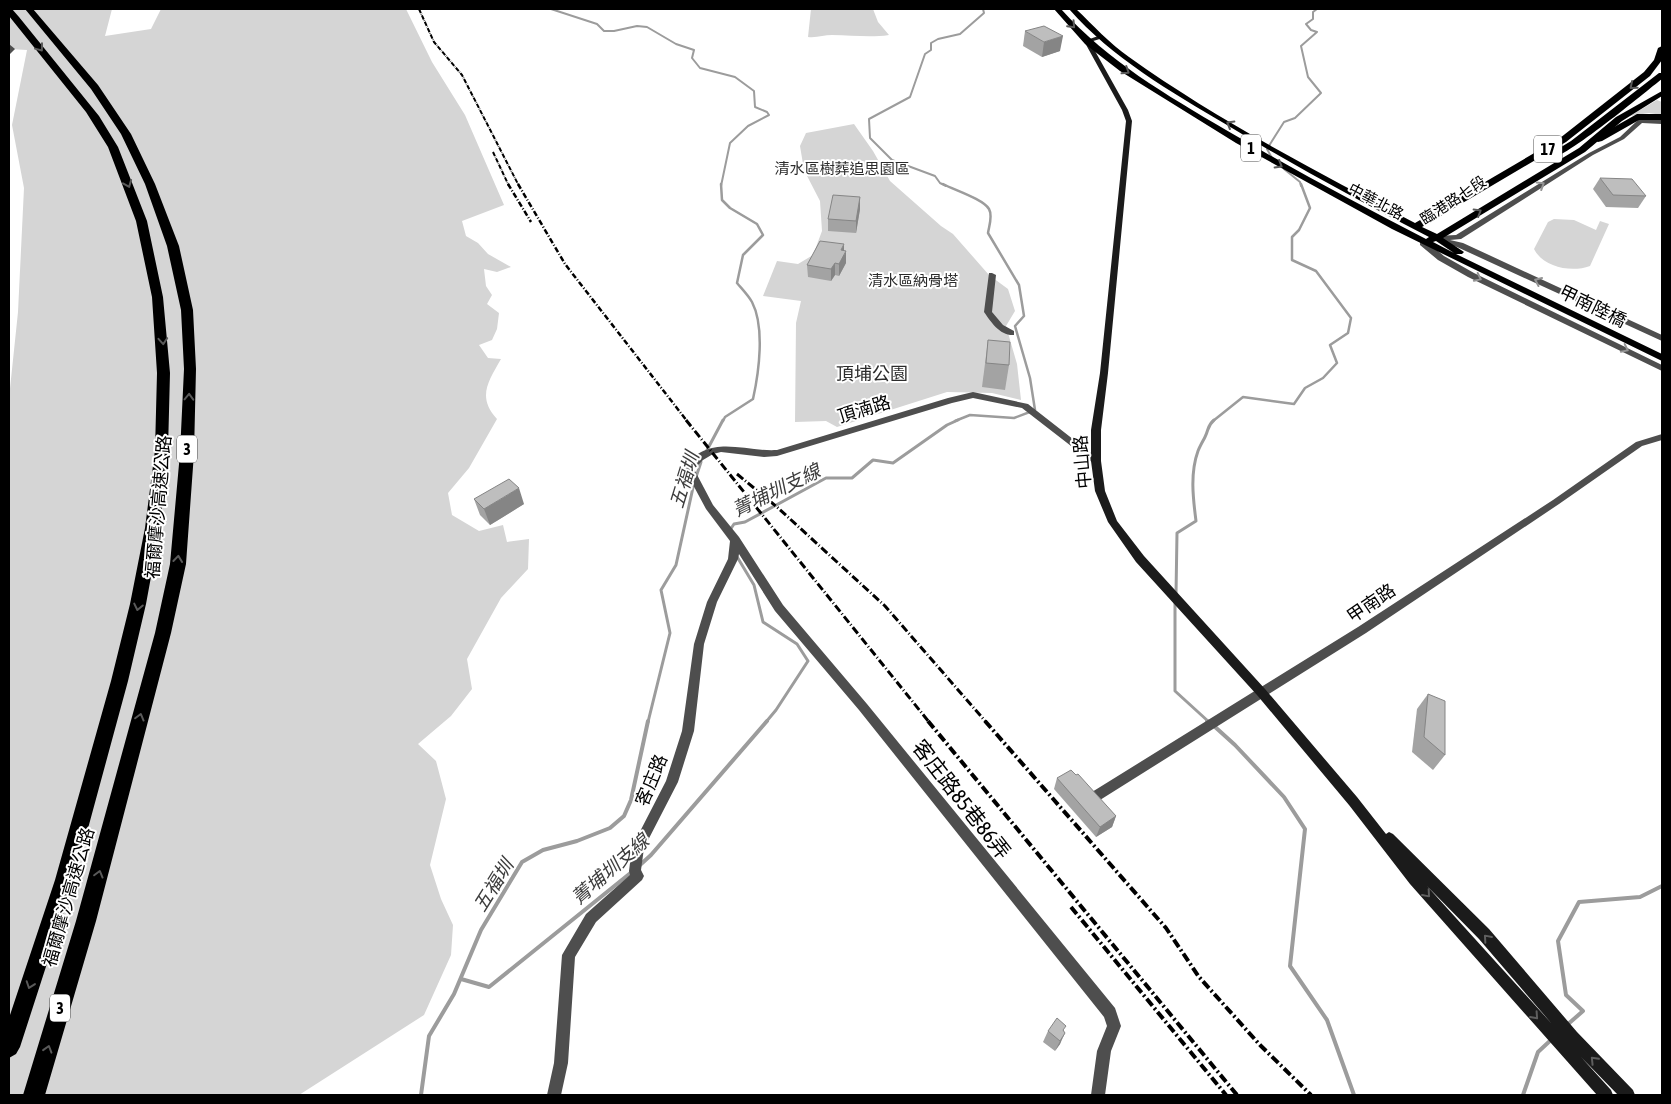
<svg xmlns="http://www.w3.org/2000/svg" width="1671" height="1104" viewBox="0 0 1671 1104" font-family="'Asap Condensed','Noto Sans TC',sans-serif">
<rect width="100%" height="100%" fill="#fff"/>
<g fill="#d5d5d5">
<path d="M9,9H112L105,36L151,29L161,9H406L432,62L465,115L504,205L462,221L466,236L478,243L488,254L511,267L497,272L484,269L486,286L492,295L487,304L499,313L497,329L492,340L479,345L488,358L501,359C488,382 477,397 497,419L469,468L448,493L452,515L479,531L503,525L507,542L529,539L528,569L501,598L467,659L472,689L451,716L418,744L436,761L446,799L430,865L441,899L453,925L451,955L424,1015L299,1095H9V398L18,312L24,188L12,125L27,50L9,49Z"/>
<path d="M811,9H873L878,22L889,35C869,38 852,35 832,35C824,35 817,38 808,37Z"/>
<path d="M1657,100L1662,102V115L1649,113L1630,116Z"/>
<path d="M854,124L873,151L890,181L941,226L953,234L989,275L1008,289L1015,311L1006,326L1017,364L1021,400L992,393L947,392L837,427L826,421L795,422L796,323L801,301L763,296L777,261L798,264L813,255L822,231L820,201L804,170L800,146L806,133Z"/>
<path d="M1554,219L1574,220L1596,230L1600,221L1609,224L1590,266C1571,273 1543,267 1534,249L1548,222Z"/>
</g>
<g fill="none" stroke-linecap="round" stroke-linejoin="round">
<g stroke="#9c9c9c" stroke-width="2">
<path d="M551,9L597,24L604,31H614L637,26L647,27L676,44L694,50L692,58L700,68L735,77L754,91L755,107L767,112L769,115L748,126L730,143L721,186"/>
<path d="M1272,158L1267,149L1284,122L1295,118L1321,93L1308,77L1301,46L1317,32L1311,30L1306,24L1313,19V12L1317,9"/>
<path d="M1284,169L1300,182L1301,186"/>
<path d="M946,186L940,183L935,176L892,160L870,138L869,119L910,97L925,54L931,50V43L938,39L960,34L984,13L983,9"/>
</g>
<g stroke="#9c9c9c" stroke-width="2.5">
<path d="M721,184L722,200L730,208L757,224L763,235L743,255L737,283C742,289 748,295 752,302C765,327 759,372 753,399L725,417L723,421"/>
<path d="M943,184C954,190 983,199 989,209C993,216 989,226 988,233L1019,285L1024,316L1015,326L1030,378L1035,410L1014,418L970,415L955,421"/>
<path d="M1213,421L1243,397L1294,404L1305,388L1323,378L1337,363L1330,345L1348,333L1351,318L1316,271L1292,260V237L1299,230L1310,208L1301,184"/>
</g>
<g stroke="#9c9c9c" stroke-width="3">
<path d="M706,452L723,420"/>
<path d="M696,477L701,462"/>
<path d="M730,530L734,524L745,522L826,478H852L873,460L893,463L947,425L958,420"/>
<path d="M736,555L754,585L763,622L797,644L808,661L776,710L766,722"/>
<path d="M1176,594L1177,533L1196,521C1193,498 1190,473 1198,451C1200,446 1203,441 1205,437C1209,429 1207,426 1214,420"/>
<path d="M1175,603V691L1209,722"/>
<path d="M648,722L670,633L661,590L676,565L694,483"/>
</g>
<g stroke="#9c9c9c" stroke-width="4">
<path d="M1207,721L1209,722"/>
<path d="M1214,726L1235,745L1284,797L1305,829L1290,966L1327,1020L1354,1095"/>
<path d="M640,865L651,855L767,721"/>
<path d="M461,979L489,987L633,871"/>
<path d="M1567,1025L1583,1011L1566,995L1558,941L1579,902L1640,897L1662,886"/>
<path d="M421,1095L429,1036L454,994L481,930L522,862L543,850L577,841L610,828L624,816L631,800L648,721"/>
<path d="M1523,1095L1538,1052L1552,1039"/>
</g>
<g fill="#4e4e4e" fill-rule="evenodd">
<path d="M9,44L15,49L9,55Z"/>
<path d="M1646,118L1662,120V124L1642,123L1624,139L1593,155L1461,239L1450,240L1463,243L1662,335V341L1457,247L1433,238L1437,236L1456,235L1589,153L1620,137L1638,120Z"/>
<path d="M1420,241H1426L1444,256L1474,273L1662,365V371L1468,277L1438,260L1420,245Z"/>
<path d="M989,273H992L996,275L992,312L1003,325L1014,331V335C1000,336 991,322 984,312Z"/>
<path d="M973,392L1028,404L1101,461L1096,464L1093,463L1022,408L973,398L952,403L777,456L764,457L721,452L713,454L703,460L694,469L713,505L739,537L783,605L867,704L1115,1008L1121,1026L1111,1051L1105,1095H1091L1097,1051L1107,1026L1104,1017L859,710L775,611L739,554L738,559L717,602L704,644L694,731L678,782L644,848L641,870L644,876L642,880L596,922L575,957L568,1063L561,1095H547L554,1063L562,955L586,914L630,875L629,871L632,847L666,781L682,731L694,644L707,602L728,559L730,541L706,509L684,468C709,433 742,452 777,450L948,398Z"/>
<path d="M1662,434V440L1642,446L1559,504L1366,633L1100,800L1096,801L1092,800L1090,796L1092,792L1358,627L1553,500L1636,442Z"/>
</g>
<path fill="#1b1b1b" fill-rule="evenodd" d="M1101,35L1103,36V38L1090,42L1128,110L1132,121L1108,373L1101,430V461L1105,491L1117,521L1144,556L1265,689L1357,797L1386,834L1389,832L1393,834L1489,929L1577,1032L1633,1090L1635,1095H1618L1581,1057L1611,1090L1613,1095H1597L1410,884L1349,805L1257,695L1136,562L1108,522L1095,491L1091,461V430L1100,373L1126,121L1122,110L1084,41ZM1427,886L1479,939L1552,1024Z"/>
<g fill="#000" fill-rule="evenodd">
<path d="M1054,9H1061C1109,62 1165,94 1226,130C1291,168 1358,204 1426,239L1429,237C1361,202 1293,165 1227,125C1171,92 1112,58 1069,9H1076C1093,25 1110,44 1129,57C1217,120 1319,173 1415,223L1560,138L1644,72L1654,60L1658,48L1662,46V60L1650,76L1566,142L1422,227L1437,234L1579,148L1616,117L1662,91V96L1622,121L1585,152L1443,238L1464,252L1462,254H1456L1662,354V361L1392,229L1236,143L1120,71L1085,44ZM1436,241L1454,253L1433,242Z"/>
<path d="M1659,73H1662V79C1645,92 1563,161 1548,159V155L1571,141Z"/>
</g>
<g fill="#000" fill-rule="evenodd">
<path d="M9,9H12L19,17L99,116L118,147L147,221L163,297L170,373L168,450L160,528L146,604L128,681L74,880L20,1047L16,1054L9,1058V1018L55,880L111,681L130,604L145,528L155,450L157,373L152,297L136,221L108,147L86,112L9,16Z"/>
<path d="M25,9H33L98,85L131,134L155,184L179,246L193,310L196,369L194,453L186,564L171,633L96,921L45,1095H23L76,921L155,633L170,564L180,453L184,369L181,310L167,246L145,184L121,134L91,89Z"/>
<path d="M1637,114H1662V120H1639L1602,141L1598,142L1593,139Z"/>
</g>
<g stroke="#000" stroke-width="2" stroke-dasharray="4.5 1 0.5 1" stroke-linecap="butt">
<path d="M419,9L434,42L462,75L519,186"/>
<path d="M493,152L509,186"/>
</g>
<g stroke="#000" stroke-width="2.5" stroke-dasharray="5.5 2 1 2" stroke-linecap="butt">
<path d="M508,184L531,222"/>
<path d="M518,184L565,264L687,421"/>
</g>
<g stroke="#000" stroke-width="3" stroke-dasharray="8 2.5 1 2.5" stroke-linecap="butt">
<path d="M686,420L929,722"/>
<path d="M737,474L777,507L885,606L986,722"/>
</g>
<g stroke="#000" stroke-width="4" stroke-dasharray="9 3 2 3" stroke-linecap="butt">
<path d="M928,721L1237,1095"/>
<path d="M985,721L1166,928L1199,977L1260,1045L1311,1095"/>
<path d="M1071,907L1226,1095"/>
</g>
</g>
<g fill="#a3a3a3">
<path d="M1025,31L1060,51L1042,57L1023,46Z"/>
<path d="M1600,178L1646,196L1638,208L1606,207L1593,189Z"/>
<path d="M860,197V209L856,233L828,231V219Z"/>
<path d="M844,251L846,263L839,276L835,275L831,281L808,277L807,265Z"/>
<path d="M988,340L1009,365L1005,390L982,387Z"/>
<path d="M474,499L524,504L490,525L480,515Z"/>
<path d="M1428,694L1445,755L1433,770L1412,752L1417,709Z"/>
<path d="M1057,778L1116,816L1112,827L1096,837L1054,789Z"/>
<path d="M1064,1030L1060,1044L1055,1051L1043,1042L1048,1031Z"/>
</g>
<g fill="#858585">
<path d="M1063,36L1060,51L1042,57L1044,42Z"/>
<path d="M860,197V209L856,233V221Z"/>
<path d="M844,244V255L846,251V263L839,276V264L841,250Z"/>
<path d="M835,263V275L831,281V269Z"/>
<path d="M519,488L524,504L490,525L484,509Z"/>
<path d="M1116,816L1112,827L1096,837L1100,827Z"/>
<path d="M1065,1033L1060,1044L1055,1051L1060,1041Z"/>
</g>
<g fill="#bebebe" stroke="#858585">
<path d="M1044,26L1063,36L1044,42L1025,31Z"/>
<path d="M1600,178L1632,179L1646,196L1613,195Z"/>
<path d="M833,195L860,197L856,221L828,219Z"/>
<path d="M820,241L844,244L841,250L846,251L839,264L835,263L831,269L807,265Z"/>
<path d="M988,340L1010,342L1009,365L986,363Z"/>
<path d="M509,479L519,488L484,509L474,499Z"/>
<path d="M1428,694L1445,701V755L1424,737Z"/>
<path d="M1071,770L1076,775L1078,774L1116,816L1100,827L1057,778Z"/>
<path d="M1057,1018L1066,1026L1063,1030L1065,1033L1060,1041L1048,1031Z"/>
</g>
<defs><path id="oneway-chevron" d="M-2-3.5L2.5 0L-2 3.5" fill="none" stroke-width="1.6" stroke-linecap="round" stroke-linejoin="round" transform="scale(1.25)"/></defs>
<g stroke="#595959">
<use href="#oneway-chevron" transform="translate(1072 25) rotate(47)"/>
<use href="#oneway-chevron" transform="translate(40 48) rotate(53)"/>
<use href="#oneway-chevron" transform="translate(1126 71) rotate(33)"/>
<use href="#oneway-chevron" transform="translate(1633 86) rotate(140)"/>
<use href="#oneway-chevron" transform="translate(1230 124) rotate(-149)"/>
<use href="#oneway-chevron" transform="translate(1279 165) rotate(31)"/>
<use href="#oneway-chevron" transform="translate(128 184) rotate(68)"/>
<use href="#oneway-chevron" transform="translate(1478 212) rotate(-31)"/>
<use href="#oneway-chevron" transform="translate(163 341) rotate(86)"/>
<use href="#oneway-chevron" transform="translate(189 397) rotate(-88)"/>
<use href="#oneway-chevron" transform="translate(178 559) rotate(-84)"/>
<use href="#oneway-chevron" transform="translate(138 607) rotate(102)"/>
<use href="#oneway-chevron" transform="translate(140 717) rotate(-75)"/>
<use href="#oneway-chevron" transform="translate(99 874) rotate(-75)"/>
<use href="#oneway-chevron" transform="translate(30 985) rotate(109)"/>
<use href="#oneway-chevron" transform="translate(48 1049) rotate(-73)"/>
</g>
<g stroke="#959595">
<use href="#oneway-chevron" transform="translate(1541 185) rotate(-32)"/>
<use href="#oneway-chevron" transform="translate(1478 278) rotate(26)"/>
<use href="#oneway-chevron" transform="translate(1538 281) rotate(-156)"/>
<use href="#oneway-chevron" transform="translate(1625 349) rotate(26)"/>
</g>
<g stroke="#5f5f5f">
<use href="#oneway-chevron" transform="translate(1427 894) rotate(49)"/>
<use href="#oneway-chevron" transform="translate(1487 938) rotate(-131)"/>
<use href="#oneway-chevron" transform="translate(1535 1016) rotate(48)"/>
<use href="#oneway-chevron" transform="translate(1594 1060) rotate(-134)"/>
</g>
<g text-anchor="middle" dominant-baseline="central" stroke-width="4" stroke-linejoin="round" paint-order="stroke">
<g font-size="15" fill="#2c2c2c" stroke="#fff">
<text x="842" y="168">清水區樹葬追思園區</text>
<text x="913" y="280">清水區納骨塔</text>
</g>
<g font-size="15" fill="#000" stroke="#fff">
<text transform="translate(1453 200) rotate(-33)">臨港路七段</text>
<text transform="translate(1376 201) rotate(28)">中華北路</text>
</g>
<g fill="#fff" stroke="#4c4c4c" stroke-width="1">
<rect x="1241" y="134.5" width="20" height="27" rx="4"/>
<rect x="1534" y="135.5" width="28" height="27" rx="4"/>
<rect x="177" y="435.5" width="20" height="27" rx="4"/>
<rect x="50" y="994.5" width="20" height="27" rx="4"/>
</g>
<g font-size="16" font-weight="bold" fill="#000">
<text x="1251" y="148">1</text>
<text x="1548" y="149">17</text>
<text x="187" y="449">3</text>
<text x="60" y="1008">3</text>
</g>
<g font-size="18" fill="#000" stroke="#fff">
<text transform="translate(1593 306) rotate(26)">甲南陸橋</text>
<text transform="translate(864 409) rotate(-17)">頂湳路</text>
<text transform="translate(1082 462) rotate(-95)">中山路</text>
<text transform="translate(158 507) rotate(-85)">福爾摩沙高速公路</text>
<text transform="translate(1371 603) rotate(-34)">甲南路</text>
<text transform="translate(651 780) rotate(-67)">客庄路</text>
<text transform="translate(68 897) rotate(-74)">福爾摩沙高速公路</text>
</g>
<g font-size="18" fill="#2c2c2c" stroke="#fff">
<text x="872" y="373">頂埔公園</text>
</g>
<g font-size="19" font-style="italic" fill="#3d3d3d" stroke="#fff">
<text transform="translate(684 480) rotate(-73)">五福圳</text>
<text transform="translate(776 490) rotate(-26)">菁埔圳支線</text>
<text transform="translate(610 869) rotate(-41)">菁埔圳支線</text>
<text transform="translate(493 885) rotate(-58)">五福圳</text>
</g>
<g font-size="21" fill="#000" stroke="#fff">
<text transform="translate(962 799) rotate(52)">客庄路85巷86弄</text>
</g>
</g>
<rect width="1671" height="1104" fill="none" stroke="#000000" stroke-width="20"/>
</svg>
